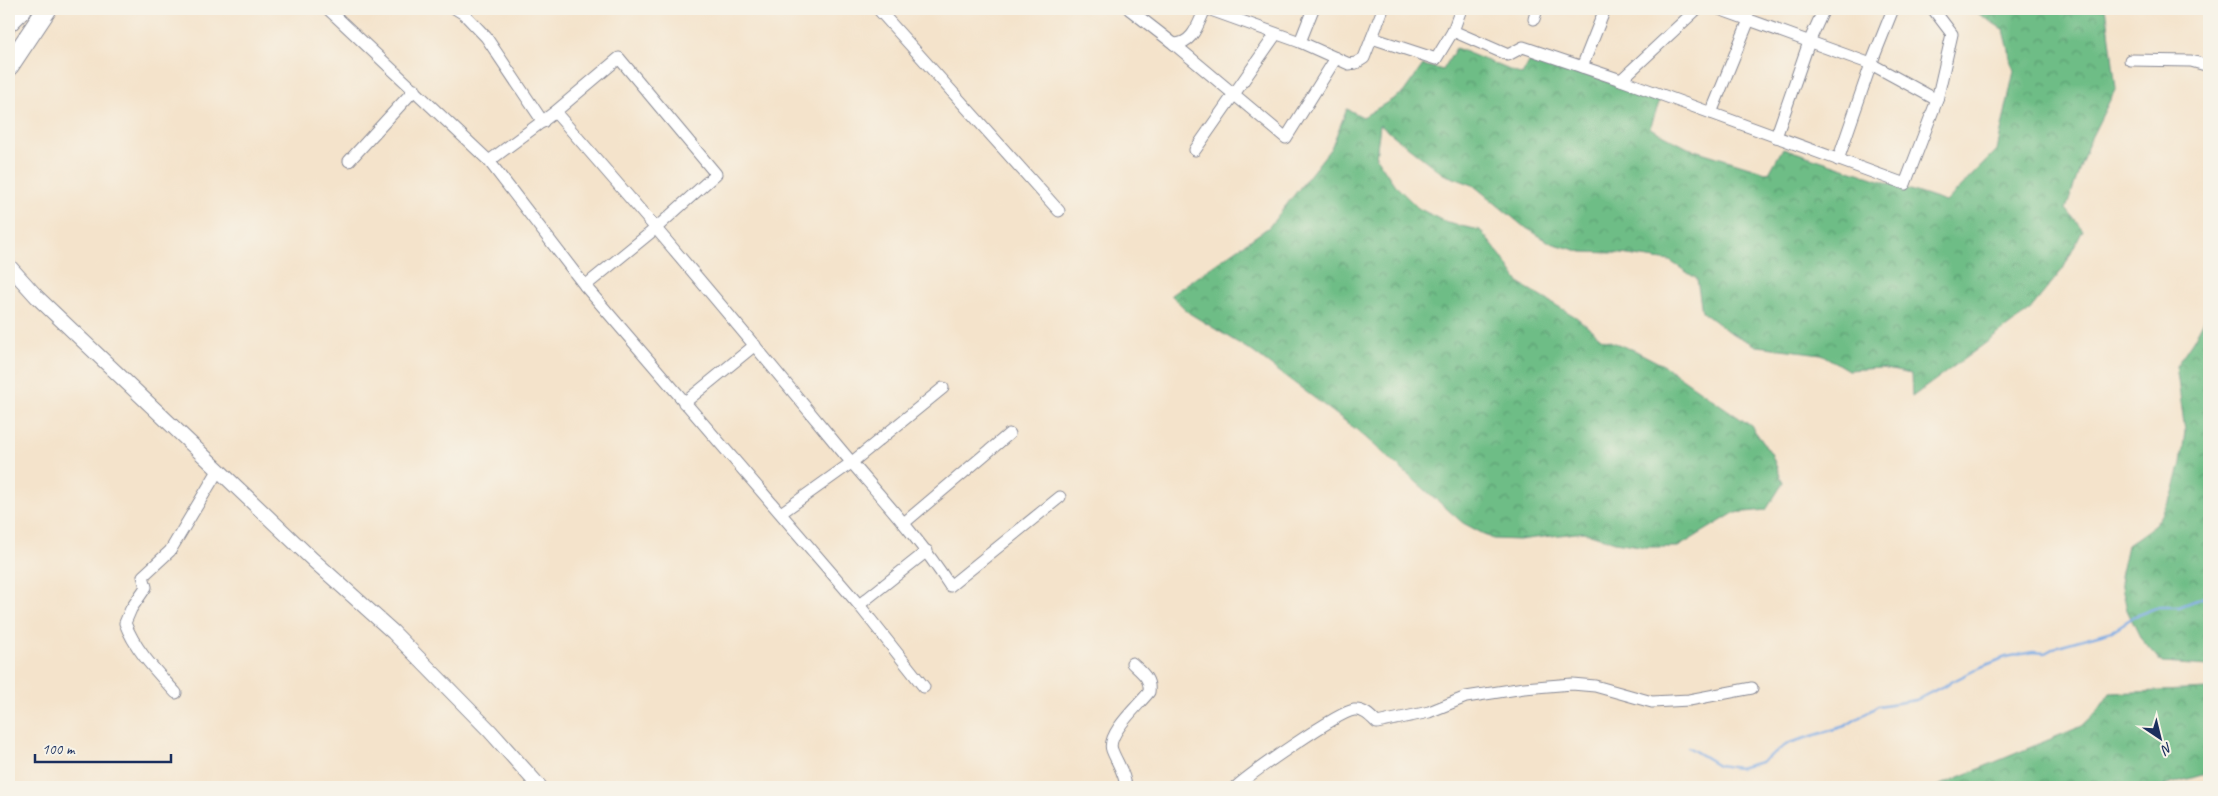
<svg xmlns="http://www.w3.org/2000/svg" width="2218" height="796" viewBox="0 0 2218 796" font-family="Caveat,sans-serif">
<defs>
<pattern id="forest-crowns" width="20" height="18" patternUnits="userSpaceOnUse" patternTransform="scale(1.25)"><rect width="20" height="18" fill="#6ebd86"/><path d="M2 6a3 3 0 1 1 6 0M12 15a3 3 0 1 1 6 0" fill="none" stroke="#5a9a71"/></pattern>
</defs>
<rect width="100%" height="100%" fill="#f7f3e8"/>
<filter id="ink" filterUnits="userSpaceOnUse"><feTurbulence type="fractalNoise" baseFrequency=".02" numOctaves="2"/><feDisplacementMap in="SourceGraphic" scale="10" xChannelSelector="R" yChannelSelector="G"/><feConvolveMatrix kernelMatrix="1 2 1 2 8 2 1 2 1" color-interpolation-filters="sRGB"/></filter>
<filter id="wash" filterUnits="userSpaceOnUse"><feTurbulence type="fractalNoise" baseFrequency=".0096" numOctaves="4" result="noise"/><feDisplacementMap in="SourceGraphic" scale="20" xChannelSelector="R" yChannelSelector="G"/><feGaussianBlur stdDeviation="1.12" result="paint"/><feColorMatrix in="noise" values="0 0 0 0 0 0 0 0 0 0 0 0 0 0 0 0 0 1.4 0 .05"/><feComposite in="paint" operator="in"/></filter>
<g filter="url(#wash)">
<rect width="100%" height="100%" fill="#f4e3cb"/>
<g fill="url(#forest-crowns)" stroke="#447672">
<path d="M1971,9H2104L2107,14L2116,88L2089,142L2066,209L2083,230L2063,269L2028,312L1912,397L1911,374L1881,368L1848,370L1821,354L1757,346L1729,332L1702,312L1697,279L1670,261L1614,253L1582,252L1551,243L1523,226L1473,185L1443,174L1380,125L1376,157L1394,184L1418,208L1447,223L1480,230L1501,256L1520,284L1576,317L1601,338L1634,350L1663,365L1751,426L1771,453L1783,483L1766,510L1734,513L1678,547H1646L1615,542L1584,532L1519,540L1493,539L1463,523L1357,430L1253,352L1189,313L1171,295L1269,227L1331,148L1347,109L1363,117L1403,93L1423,65L1443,70L1456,48L1522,75L1533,55L1660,100L1650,128L1688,148L1769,173L1783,148L1946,202L1997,150L2014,71L2004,30Z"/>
<path d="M2209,310V666L2162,663L2141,639L2127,610L2120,577L2127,545L2155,525L2172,496L2181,463L2185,431L2176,366L2194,339Z"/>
<path d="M2209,689V773L2160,787H1935L2082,726L2097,712L2110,693Z"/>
</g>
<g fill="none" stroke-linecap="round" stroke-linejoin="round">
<path stroke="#79a9e4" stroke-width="2.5" d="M1688,747L1718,765L1739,768L1761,762L1789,743L1845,726L1878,706L1916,700L1981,667L2006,657L2033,652L2045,653L2058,646L2112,631L2135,616L2158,607H2179L2209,595"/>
</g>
</g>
<g filter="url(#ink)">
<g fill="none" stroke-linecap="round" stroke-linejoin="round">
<defs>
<g id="minor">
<path d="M328,9L489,161L585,286L859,605L924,687"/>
<path d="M456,9L464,14L486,37L543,122"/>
<path d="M878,9L1059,211"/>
<path d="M1129,9L1174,44C1193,44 1198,24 1205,9"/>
<path d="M1208,9L1300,42L1349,64L1356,63L1364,58L1383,9"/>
<path d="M1719,9L1871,64L1937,100"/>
<path d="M1534,19L1537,9"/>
<path d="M1453,31L1461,9"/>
<path d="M1372,38L1436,59L1453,31L1508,55L1523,47L1621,80L1905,184L1937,100L1952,34L1933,9"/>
<path d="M1300,42L1313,9"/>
<path d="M1174,44L1286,138L1336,58"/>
<path d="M2130,60L2191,61L2209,66"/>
<path d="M1582,67L1605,9"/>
<path d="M1621,80L1697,9"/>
<path d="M555,112C648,217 738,325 827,433C869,485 914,530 950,586L1060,497"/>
<path d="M1711,113L1749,20"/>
<path d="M1776,137L1809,42L1824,9"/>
<path d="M1195,150L1276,34"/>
<path d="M1838,160L1871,64L1893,9"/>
<path d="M349,161L415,89"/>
<path d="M489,161L555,112L619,58L716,174L655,229L585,286"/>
<path d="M684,403L755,345"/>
<path d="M781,513L851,463L943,388"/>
<path d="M904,523L1009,434"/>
<path d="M859,605L927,551"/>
<path d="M176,693C157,672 135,650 125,623L131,609L146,587L143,576L170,551L219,469"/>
<path d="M1126,787C1125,773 1117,763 1112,750C1106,734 1139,705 1149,692C1151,678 1141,672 1132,663"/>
<path d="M1236,787C1250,774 1338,712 1354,710C1364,709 1371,717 1377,723L1429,712L1466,697L1524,688L1572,684L1595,686L1652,702L1689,700L1752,688"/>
<path d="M2204,787L2209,785"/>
</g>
<path id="tertiary" d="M9,266L37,297L313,560L393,632L490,731L540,787"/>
<g id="trunk">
<path d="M9,22L22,9"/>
<path d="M9,66L47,9"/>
</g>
</defs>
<use href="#minor" stroke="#888994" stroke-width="13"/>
<use href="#tertiary" stroke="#888994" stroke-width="16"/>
<use href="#trunk" stroke="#888994" stroke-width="21"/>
<use href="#minor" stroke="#fff" stroke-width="11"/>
<use href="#tertiary" stroke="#fff" stroke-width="14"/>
<use href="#trunk" stroke="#fff" stroke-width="19"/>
</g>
</g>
<rect width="2218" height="796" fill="none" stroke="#f7f3e8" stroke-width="30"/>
<g transform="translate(2160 738) rotate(145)" stroke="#f7f3e8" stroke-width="4" paint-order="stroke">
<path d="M0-4L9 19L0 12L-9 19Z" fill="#1b2f5e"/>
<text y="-8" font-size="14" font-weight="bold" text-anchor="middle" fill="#1b2f5e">N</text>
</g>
<path d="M35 754v8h136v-8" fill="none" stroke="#1b2f5e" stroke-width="2.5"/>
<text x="42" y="754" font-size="15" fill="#1b2f5e" stroke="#f7f3e8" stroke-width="4" paint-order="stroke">100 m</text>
</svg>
